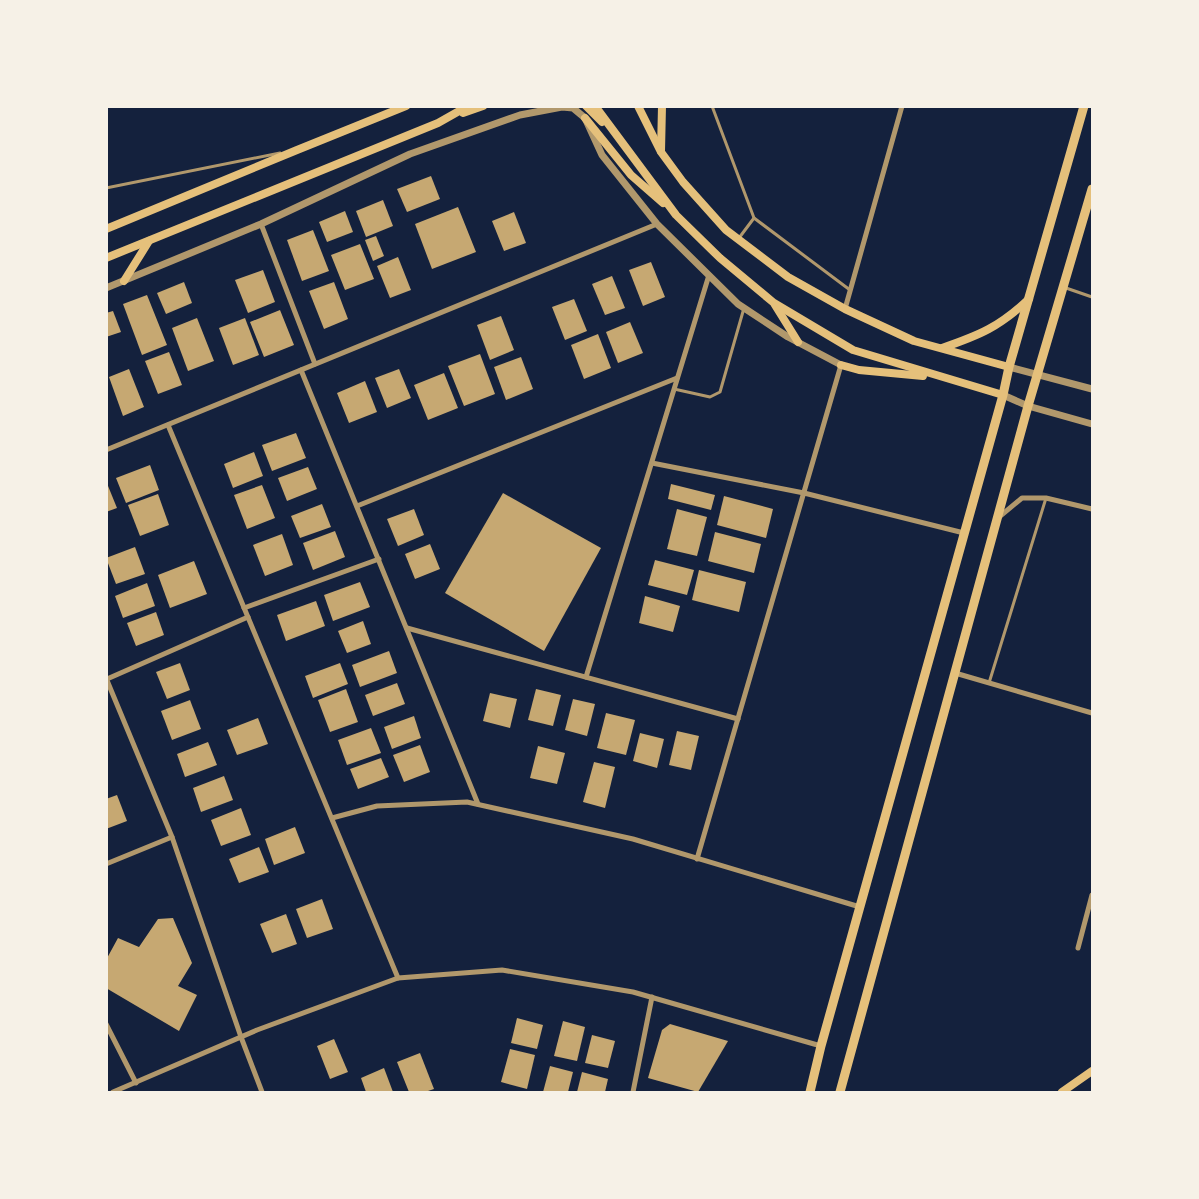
<svg xmlns="http://www.w3.org/2000/svg" width="1199" height="1199" viewBox="0 0 1199 1199" font-family="Roboto,sans-serif">
<rect width="100%" height="100%" fill="#14213d"/>
<g fill="#c6a872">
<path d="M431,176L440,199L407,212L397,189Z"/>
<path d="M383,200L393,226L366,237L356,211Z"/>
<path d="M458,207L476,252L432,269L415,224Z"/>
<path d="M345,211L353,232L327,242L319,222Z"/>
<path d="M514,212L526,243L504,251L492,221Z"/>
<path d="M313,230L329,271L302,281L287,240Z"/>
<path d="M376,236L384,256L373,261L365,240Z"/>
<path d="M360,244L374,279L345,290L331,255Z"/>
<path d="M398,257L411,290L390,298L377,266Z"/>
<path d="M651,262L665,297L643,306L629,270Z"/>
<path d="M263,270L275,302L248,313L235,280Z"/>
<path d="M612,276L625,308L605,315L592,284Z"/>
<path d="M184,282L192,303L166,314L157,293Z"/>
<path d="M334,282L348,319L324,329L309,291Z"/>
<path d="M147,295L167,345L142,355L123,304Z"/>
<path d="M574,299L587,331L565,340L552,307Z"/>
<path d="M280,310L294,345L264,357L250,322Z"/>
<path d="M113,311L121,332L106,337V313Z"/>
<path d="M501,316L514,350L490,360L477,325Z"/>
<path d="M197,318L214,361L188,371L172,328Z"/>
<path d="M245,318L259,355L233,365L219,328Z"/>
<path d="M630,322L643,353L618,363L606,332Z"/>
<path d="M598,334L611,368L584,379L571,345Z"/>
<path d="M169,352L182,385L158,394L145,361Z"/>
<path d="M480,354L495,394L464,406L448,366Z"/>
<path d="M521,357L533,389L506,400L494,367Z"/>
<path d="M129,369L144,407L123,416L109,377Z"/>
<path d="M399,369L411,398L387,408L375,378Z"/>
<path d="M444,373L458,408L428,420L414,385Z"/>
<path d="M365,381L377,412L349,423L337,393Z"/>
<path d="M296,433L306,458L272,471L262,445Z"/>
<path d="M254,452L263,476L233,488L224,464Z"/>
<path d="M150,465L159,490L126,503L116,478Z"/>
<path d="M308,467L317,489L287,501L278,478Z"/>
<path d="M106,481L117,508L106,512Z"/>
<path d="M671,484L715,495L711,510L668,499Z"/>
<path d="M262,485L275,518L247,529L234,495Z"/>
<path d="M503,493L601,548L544,651L445,593Z"/>
<path d="M158,494L169,525L140,536L128,505Z"/>
<path d="M724,496L773,509L766,538L717,525Z"/>
<path d="M322,504L331,527L300,538L291,516Z"/>
<path d="M414,509L424,535L398,546L387,519Z"/>
<path d="M677,509L707,517L697,556L667,549Z"/>
<path d="M335,531L345,557L313,570L303,543Z"/>
<path d="M715,532L761,544L754,573L708,561Z"/>
<path d="M282,534L293,565L265,576L253,545Z"/>
<path d="M430,544L440,569L415,579L405,554Z"/>
<path d="M135,547L145,574L116,584L106,558Z"/>
<path d="M655,560L694,570L687,595L648,585Z"/>
<path d="M194,561L207,594L170,608L158,575Z"/>
<path d="M699,570L746,582L739,612L692,600Z"/>
<path d="M360,582L370,607L333,621L324,595Z"/>
<path d="M147,583L155,606L123,618L115,596Z"/>
<path d="M645,596L680,606L673,632L639,623Z"/>
<path d="M316,601L325,626L286,641L277,615Z"/>
<path d="M156,612L164,635L136,646L127,623Z"/>
<path d="M363,621L371,644L347,653L338,631Z"/>
<path d="M389,651L397,673L360,687L352,665Z"/>
<path d="M180,663L190,690L167,699L156,672Z"/>
<path d="M340,663L348,684L313,698L305,676Z"/>
<path d="M397,683L405,704L373,716L365,695Z"/>
<path d="M346,689L358,722L330,732L318,700Z"/>
<path d="M536,689L561,695L553,726L528,720Z"/>
<path d="M490,693L517,699L510,728L483,721Z"/>
<path d="M573,699L595,704L587,736L565,730Z"/>
<path d="M190,700L201,729L172,740L161,711Z"/>
<path d="M606,713L635,720L626,755L597,748Z"/>
<path d="M414,716L421,738L392,749L384,727Z"/>
<path d="M258,718L268,744L237,755L227,730Z"/>
<path d="M371,728L381,753L347,765L338,740Z"/>
<path d="M677,731L699,736L691,770L669,765Z"/>
<path d="M640,733L664,739L657,768L633,761Z"/>
<path d="M208,742L217,765L185,777L177,754Z"/>
<path d="M420,745L430,772L404,782L393,755Z"/>
<path d="M538,746L565,753L557,784L530,778Z"/>
<path d="M381,758L389,777L358,789L350,769Z"/>
<path d="M594,762L615,767L605,808L583,802Z"/>
<path d="M224,776L233,800L201,812L193,788Z"/>
<path d="M117,795L127,821L106,829V799Z"/>
<path d="M241,808L251,835L221,846L211,820Z"/>
<path d="M295,827L305,853L274,865L265,839Z"/>
<path d="M259,847L269,872L239,883L229,859Z"/>
<path d="M322,899L333,929L307,938L296,909Z"/>
<path d="M286,914L297,944L272,953L260,924Z"/>
<path d="M173,918L192,963L178,986L197,995L179,1031L106,988V960L118,938L139,947L158,919Z"/>
<path d="M517,1018L543,1025L537,1049L511,1043Z"/>
<path d="M563,1021L585,1027L577,1061L554,1056Z"/>
<path d="M670,1024L728,1041L698,1092L648,1078L662,1030Z"/>
<path d="M592,1035L615,1041L608,1068L585,1063Z"/>
<path d="M334,1039L348,1072L330,1079L317,1046Z"/>
<path d="M510,1049L535,1055L527,1089L501,1082Z"/>
<path d="M420,1053L434,1089L425,1092H409L397,1062Z"/>
<path d="M550,1066L573,1072L568,1092H543Z"/>
<path d="M384,1068L393,1092H366L361,1078Z"/>
<path d="M582,1072L608,1079L605,1092H577Z"/>
</g>
<g fill="none" stroke-linecap="round" stroke-linejoin="round">
<g stroke="#b1986c" stroke-width="3">
<path d="M712,106L754,218L850,290"/>
<path d="M106,188L280,153"/>
<path d="M739,238L754,218"/>
<path d="M1066,288L1092,297"/>
<path d="M674,389L710,397L720,392L744,308"/>
<path d="M989,683L1046,498"/>
</g>
<g stroke="#b1986c" stroke-width="5">
<path d="M261,224L315,364"/>
<path d="M845,309L902,106"/>
<path d="M301,370L478,804"/>
<path d="M168,425L398,978"/>
<path d="M106,450L657,224"/>
<path d="M652,463L804,493L964,533"/>
<path d="M357,506L677,378"/>
<path d="M999,517L1022,498H1046L1092,509"/>
<path d="M244,608L379,559"/>
<path d="M407,628L738,719"/>
<path d="M955,673L1092,713"/>
<path d="M586,677L709,275"/>
<path d="M106,678L172,837L241,1037L262,1092"/>
<path d="M107,679L248,617"/>
<path d="M332,818L377,806L467,802L633,839L860,907"/>
<path d="M697,859L841,365"/>
<path d="M106,864L172,837"/>
<path d="M1078,948L1092,895"/>
<path d="M106,1024L136,1083"/>
<path d="M113,1092L257,1030L398,978L502,970L633,992L821,1046"/>
<path d="M633,1092L652,997"/>
</g>
<g stroke="#b1986c" stroke-width="7">
<path d="M106,288L261,224L410,154L520,115L562,107L573,108L585,118L602,155L657,224L738,304L788,337L841,365"/>
<path d="M1009,367L1092,389"/>
<path d="M1003,395L1028,406L1092,424"/>
</g>
<g stroke="#e5c07b" stroke-width="8">
<path d="M586,106L602,122"/>
<path d="M595,106L676,215L720,258L774,303L853,350L1003,395"/>
<path d="M638,106L661,152L683,182L726,230L788,277L845,309L914,341L1009,367"/>
<path d="M463,113L483,106"/>
<path d="M585,118L631,175L663,203"/>
<path d="M661,151L662,106"/>
<path d="M106,229L297,150L406,106"/>
<path d="M106,258L438,123L468,106"/>
<path d="M124,281L149,241"/>
<path d="M775,305L798,342"/>
<path d="M942,348C980,335 999,327 1029,299"/>
<path d="M841,365L859,370L923,376"/>
<path d="M1062,1092L1092,1071"/>
</g>
<g stroke="#e5c07b" stroke-width="9">
<path d="M810,1092L821,1046L1003,395L1009,367L1084,106"/>
<path d="M840,1092L1028,406L1092,189"/>
</g>
</g>
<rect width="1199" height="1199" fill="none" stroke="#f6f1e7" stroke-width="216"/>
</svg>
